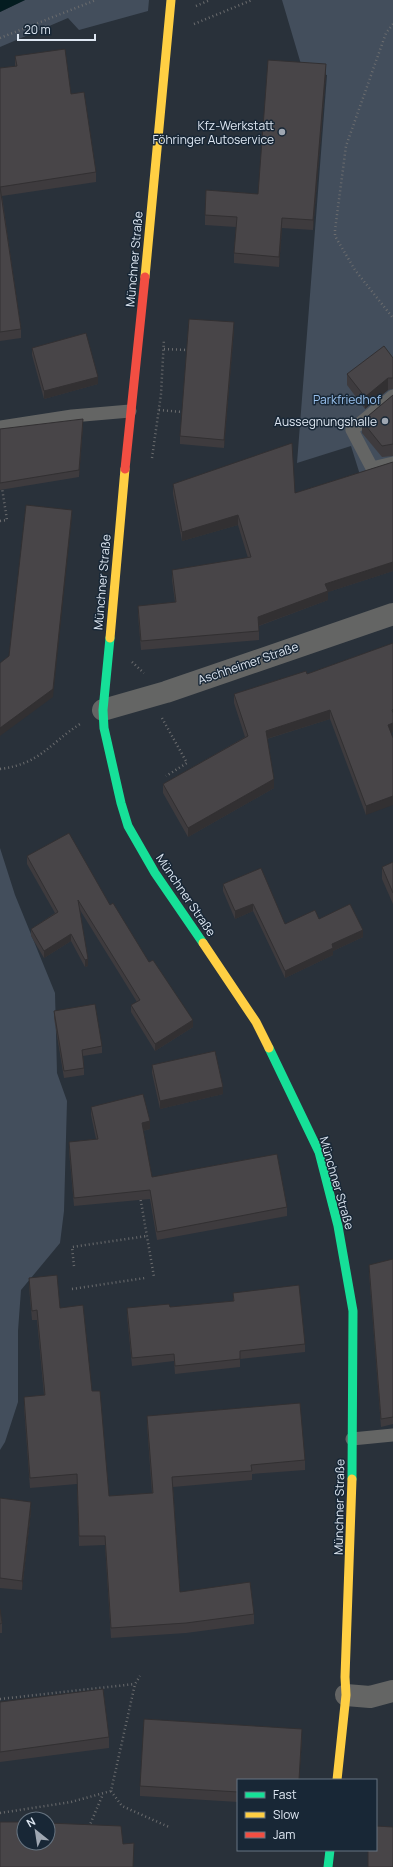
<svg xmlns="http://www.w3.org/2000/svg" width="393" height="1867" viewBox="0 0 393 1867" font-family="Manrope,sans-serif">
<rect width="100%" height="100%" fill="#29313a"/>
<g fill="#434e5c">
<path d="M25,0H149L148,11L79,30L68,18L0,47V12Z"/>
<path d="M282,0H393V468L361,478L351,446L297,463L327,75L303,71Z"/>
<path d="M0,848L15,895L55,993L57,1073L67,1101L64,1211L60,1243L21,1290L18,1331V1402L5,1442L0,1450Z"/>
</g>
<path fill="#041c20" d="M0,0H25L0,12Z"/>
<g fill="none" stroke-linecap="round" stroke-linejoin="round">
<g stroke="#6b6c6e" stroke-width="2.5" stroke-dasharray="1 3" stroke-linecap="butt">
<path d="M196,6L210,0"/>
<path d="M194,24L252,0"/>
<path d="M393,24L386,33L346,146L335,230V236L355,270L393,318"/>
<path d="M0,38L96,0"/>
<path d="M164,349L187,350"/>
<path d="M159,410L182,412"/>
<path d="M152,458L161,394L164,339"/>
<path d="M0,521L7,520L2,488"/>
<path d="M132,662L144,673"/>
<path d="M162,718L187,763L166,776"/>
<path d="M0,769C40,764 49,744 80,724"/>
<path d="M140,1196L154,1277"/>
<path d="M74,1266L72,1247L147,1236"/>
<path d="M72,1289L145,1278"/>
<path d="M0,1699L135,1684"/>
<path d="M111,1791L122,1806L169,1827"/>
<path d="M0,1813L71,1802L111,1791L135,1684L140,1676"/>
<path d="M89,1827L103,1794"/>
</g>
<g stroke="#646564" stroke-width="13">
<path d="M393,396L352,430L372,468L393,463"/>
<path d="M0,427L72,416L130,411"/>
<path d="M352,1439L393,1435"/>
</g>
<g stroke="#646564" stroke-width="22">
<path d="M103,710L166,692L393,614"/>
<path d="M346,1695L370,1697L393,1691"/>
</g>
<g stroke="#16e098" stroke-width="9">
<path d="M110,638L103,710L104,728L121,803L128,826L155,873L203,943"/>
<path d="M269,1048L319,1152L338,1226L353,1311L352,1479"/>
<path d="M328,1867L330,1850"/>
</g>
<g stroke="#ffcf43" stroke-width="9">
<path d="M145,277L171,0"/>
<path d="M110,638L125,469"/>
<path d="M203,943L256,1022L269,1048"/>
<path d="M337,1780L346,1695L345,1677L352,1479"/>
</g>
<path stroke="#f24e42" stroke-width="9" d="M125,469L145,277"/>
</g>
<g fill="#3e3b3e">
<path d="M15,56L71,94L96,172V182L2,196L21,329V338L0,341V68L15,66Z"/>
<path d="M326,74L313,230L282,228L279,267L234,263V253L236,227L205,225V215L258,194Z"/>
<path d="M234,330L224,448L180,444V436Z"/>
<path d="M32,348L98,384L44,399L32,355Z"/>
<path d="M393,358V389L388,390L365,409L347,385V374Z"/>
<path d="M393,395V456L382,457L362,433V421Z"/>
<path d="M83,426L79,477L0,490V429Z"/>
<path d="M393,462V571L328,592V600L259,626V640L141,650L138,615V606L175,602L172,580V570L248,558L238,525L182,541L173,494V484L295,493Z"/>
<path d="M393,643V732L391,733L366,815L330,719L267,739L274,788L188,837L163,793V784L245,737L234,703V694L307,674Z"/>
<path d="M27,856L110,905L193,1027L155,1051L131,1012V1005L137,1002L80,910L88,966L85,967L71,941L44,958L31,936V929L55,913L27,864Z"/>
<path d="M393,862V904L382,879V867Z"/>
<path d="M223,884L285,924L319,919L363,937L333,951V955L285,978L253,911L235,919L223,891Z"/>
<path d="M54,1011L102,1046V1053L83,1056L84,1068V1075L64,1078L54,1018Z"/>
<path d="M152,1065L223,1094L160,1109L152,1073Z"/>
<path d="M91,1107L150,1129L143,1131L152,1177L287,1207V1216L157,1240L150,1199L74,1206L69,1151V1142L96,1139L91,1115Z"/>
<path d="M393,1259V1424L381,1427L369,1273V1265Z"/>
<path d="M29,1278L60,1308L92,1391L109,1496L152,1493L147,1425V1416L305,1460V1470L252,1474V1480L173,1487L180,1592L254,1614V1624L186,1633L111,1638L105,1545L79,1546L77,1484L30,1488L24,1407V1397L44,1395L37,1320H32L29,1287Z"/>
<path d="M233,1293L305,1344V1352L240,1359V1367L175,1374L174,1361L132,1366L127,1316V1308L170,1307L233,1301Z"/>
<path d="M0,1498L31,1511L22,1590L0,1588Z"/>
<path d="M0,1609L2,1623V1633H0Z"/>
<path d="M0,1702L109,1737V1748L0,1762Z"/>
<path d="M302,1739L299,1780H238V1802L140,1796V1786Z"/>
</g>
<g fill="#323032">
<path d="M326,64V74L313,230V220Z"/>
<path d="M282,218V228L279,267V257Z"/>
<path d="M234,322V330L224,448V440Z"/>
<path d="M98,377V384L44,399V391Z"/>
<path d="M388,378V390L365,409V397Z"/>
<path d="M83,419V426L79,477V470Z"/>
<path d="M72,510V517L53,697L0,736V728Z"/>
<path d="M238,515V525L182,541V532Z"/>
<path d="M393,562V571L328,592V600L258,626V617L325,584Z"/>
<path d="M330,710V719L266,739V731Z"/>
<path d="M393,723V732L388,734V725Z"/>
<path d="M274,779V788L188,837V828Z"/>
<path d="M393,796V805L366,815V806Z"/>
<path d="M253,904V911L235,919V911Z"/>
<path d="M363,930V937L333,951V955L285,978V971L332,944Z"/>
<path d="M71,934V941L44,958V951Z"/>
<path d="M88,959V966L85,967V960Z"/>
<path d="M193,1020V1027L155,1051V1044Z"/>
<path d="M223,1087V1094L160,1109V1101Z"/>
<path d="M150,1121V1129L142,1131V1123Z"/>
<path d="M31,1502V1511L22,1590V1581Z"/>
<path d="M302,1729V1739L299,1780Z"/>
</g>
<g fill="#484548" stroke="#323032">
<path d="M65,49L71,94L84,92L96,172L0,187L21,329L0,332V68L17,66L15,56Z"/>
<path d="M268,60L326,64L313,220L282,218L279,257L234,253L237,217L205,215L206,190L258,194Z"/>
<path d="M189,319L234,322L224,440L180,436Z"/>
<path d="M86,333L98,377L44,391L32,348Z"/>
<path d="M384,346L393,358V378H388L365,397L347,374Z"/>
<path d="M393,395V444L382,446L362,421Z"/>
<path d="M83,419L79,470L0,483V429Z"/>
<path d="M292,443L295,493L393,462V562L325,584L328,591L258,617L259,631L141,641L138,606L176,602L172,570L251,557L238,515L182,532L173,484Z"/>
<path d="M26,505L72,510L53,689L0,728V663L9,656Z"/>
<path d="M393,643V709L392,710L393,713V723L388,725L393,738V796L366,806L330,710L266,731L274,779L188,828L163,784L248,736L234,694L306,671L307,674Z"/>
<path d="M69,833L110,905L113,903L149,962L153,960L193,1020L155,1044L131,1005L140,1000L78,900L88,959L85,960L71,934L44,951L31,929L58,912L27,856Z"/>
<path d="M393,862V893L382,867Z"/>
<path d="M261,868L285,924L315,910L319,919L350,904L363,930L332,944L333,948L285,971L253,904L235,911L223,884Z"/>
<path d="M95,1004L102,1046L82,1050L84,1068L64,1071L54,1011Z"/>
<path d="M215,1051L223,1087L160,1101L152,1065Z"/>
<path d="M143,1094L150,1121L142,1123L152,1177L277,1154L287,1207L157,1232L150,1190L74,1198L69,1142L98,1139L91,1107Z"/>
<path d="M393,1259V1417L381,1419L369,1265Z"/>
<path d="M57,1275L60,1308L83,1305L92,1391H100L109,1496L153,1493L147,1416L300,1403L305,1460L251,1465L252,1471L172,1477L180,1592L250,1582L254,1614L186,1623L111,1628L105,1536H79L77,1474L30,1478L24,1397L45,1395L37,1310L32,1311L29,1278Z"/>
<path d="M299,1285L305,1344L240,1351V1359L175,1366L174,1354L132,1358L127,1308L169,1304L170,1307L234,1301L233,1293Z"/>
<path d="M0,1498L31,1502L22,1581L0,1578Z"/>
<path d="M0,1609L2,1623L0,1624Z"/>
<path d="M103,1689L109,1737L0,1752V1702Z"/>
<path d="M144,1719L302,1729L299,1780H238V1792L140,1786Z"/>
<path d="M0,1822H24V1843H48V1823L121,1826L123,1844L134,1843L133,1867H0Z"/>
<path d="M376,1826L393,1827V1867H368V1850H376Z"/>
</g>
<g fill="#9fa7b2" stroke="#182736" stroke-width="1.5">
<circle cx="282" cy="132" r="4"/>
<circle cx="385" cy="421" r="4"/>
</g>
<g text-anchor="middle" dominant-baseline="central" stroke-width="3" stroke-linejoin="round" paint-order="stroke">
<g font-size="12" fill="#dee7f2" stroke="#182736" text-anchor="end">
<text x="274" y="125">Kfz-Werkstatt<tspan x="274" dy="14">Föhringer Autoservice</tspan></text>
<text x="377" y="421">Aussegnungshalle</text>
</g>
<g font-size="12" fill="#dee7f2" stroke="#182736">
<text transform="translate(134 259) rotate(-85)">Münchner Straße</text>
<text transform="translate(102 582) rotate(-85)">Münchner Straße</text>
<text transform="translate(248 663) rotate(-19)">Aschheimer Straße</text>
<text transform="translate(186 895) rotate(56)">Münchner Straße</text>
<text transform="translate(337 1183) rotate(74)">Münchner Straße</text>
<text transform="translate(339 1507) rotate(-89)">Münchner Straße</text>
</g>
<g font-size="12" fill="#9ac2ee" stroke="#182736">
<text x="347" y="399">Parkfriedhof</text>
</g>
</g>
<rect x="237" y="1779" width="140" height="72" fill="#182736" stroke="#677481"/>
<rect x="245" y="1792" width="20" height="6" fill="#16e098" stroke="#677481"/>
<text x="273" y="1799" font-size="12" fill="#dee7f2">Fast</text>
<rect x="245" y="1812" width="20" height="6" fill="#ffcf43" stroke="#677481"/>
<text x="273" y="1819" font-size="12" fill="#dee7f2">Slow</text>
<rect x="245" y="1832" width="20" height="6" fill="#f24e42" stroke="#677481"/>
<text x="273" y="1839" font-size="12" fill="#dee7f2">Jam</text>
<g transform="translate(36 1831) rotate(330)"><circle r="19" fill="#182736" stroke="#677481"/>
<path d="M0-3L7 15L0 10L-7 15Z" fill="#9fa7b2"/>
<text y="-6" font-size="11" font-weight="bold" text-anchor="middle" fill="#dee7f2">N</text>
</g>
<path d="M18 34v6h77v-6" fill="none" stroke="#dee7f2" stroke-width="2"/>
<text x="24" y="34" font-size="12" fill="#dee7f2" stroke="#182736" stroke-width="3" paint-order="stroke">20 m</text>
</svg>
